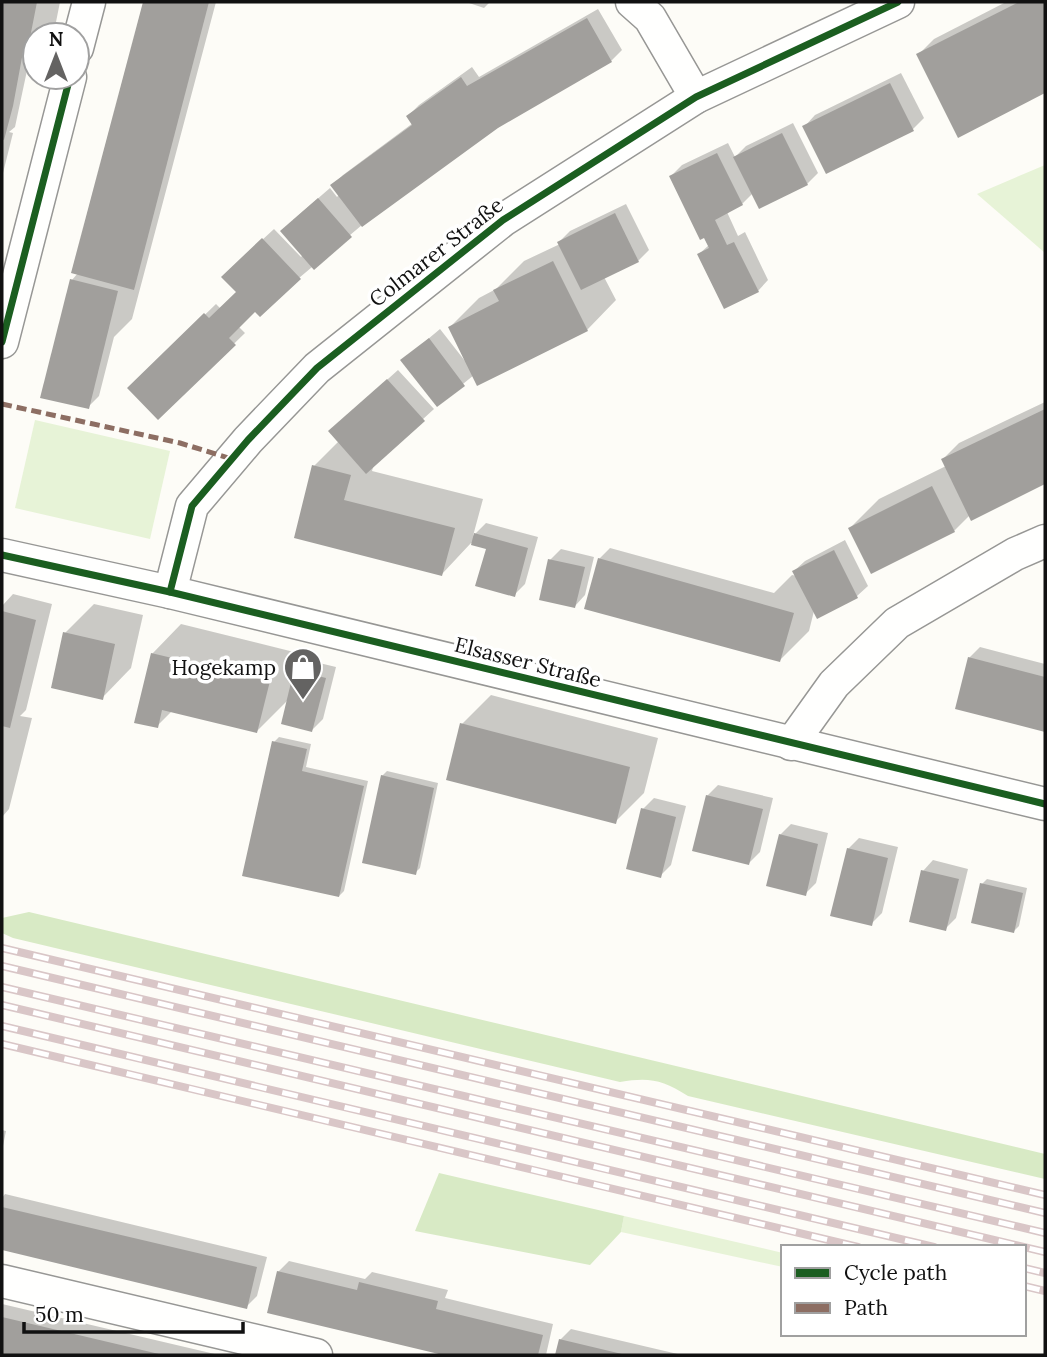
<svg xmlns="http://www.w3.org/2000/svg" width="1047" height="1357" viewBox="0 0 1047 1357" font-family="Lora,serif">
<rect width="100%" height="100%" fill="#fdfcf7"/>
<g fill="#e7f3d7">
<path d="M1045,165V253L977,194Z"/>
<path d="M35,420L170,451L150,539L15,508Z"/>
<path d="M624,1216L783,1253V1267L621,1232Z"/>
</g>
<g fill="#d8eac5">
<path d="M29,912L1045,1154V1179L688,1096C662,1080 650,1077 620,1082L13,938L2,933V918Z"/>
<path d="M439,1173L624,1216L621,1232L590,1265L415,1231Z"/>
</g>
<g fill="#0003">
<path d="M2,2H60L56,22L43,35H35V43L32,47L15,127L9,132L13,133L2,177Z"/>
<path d="M145,2H216L132,319L114,337L99,396L88,407L72,280L78,273L74,272Z"/>
<path d="M466,2H490L484,8Z"/>
<path d="M1006,2H1045V91L959,135L918,55L934,39Z"/>
<path d="M598,9L622,50L611,61L497,126L362,225L299,278L255,310L238,326L245,333L158,418L129,388L216,304L221,309L238,292L234,266L274,229L301,257L303,255L293,220L330,188L337,197L339,195L332,186L343,175L413,123L408,116L419,105L472,67L479,77Z"/>
<path d="M901,73L924,118L913,129L805,126L815,115Z"/>
<path d="M793,123L818,173L807,184L753,193L742,204L727,212L738,236L745,232L768,280L758,291L699,254L709,245L671,176L682,165L728,143L735,157L746,146Z"/>
<path d="M626,204L649,250L638,261L604,277L616,300L587,330L474,375L437,405L403,360L440,329L465,361L450,327L479,298L496,289L524,261L560,244L559,242L570,231Z"/>
<path d="M398,370L434,409L374,464L372,471L483,499L473,536L486,523L538,537L525,584L514,595L488,548L471,543L442,574L296,537L314,466L339,441L341,421Z"/>
<path d="M1045,402V482L972,518L970,515L954,531L850,528L879,499L946,466L943,459L959,443Z"/>
<path d="M845,540L868,586L857,596L817,617L814,611L809,631L780,660L599,559L610,548L774,593L792,575L797,576L794,571L805,561Z"/>
<path d="M561,549L594,557L585,595L575,606L550,560Z"/>
<path d="M13,594L52,604L26,710L20,716L32,718L9,809L2,817V606Z"/>
<path d="M94,604L143,615L131,668L102,698L65,633Z"/>
<path d="M181,624L298,653L293,674L307,660L336,667L323,719L312,730L289,699L257,731L172,711L157,726L152,654Z"/>
<path d="M980,647L1045,664V730L957,708L969,658Z"/>
<path d="M491,695L658,738L644,793L615,822L462,724Z"/>
<path d="M279,737L311,744L306,767L368,781L344,891L339,896L274,742Z"/>
<path d="M387,771L438,783L420,868L415,873L382,776Z"/>
<path d="M718,785L773,798L760,852L749,863L707,796Z"/>
<path d="M654,798L686,806L671,865L660,876L643,809Z"/>
<path d="M791,824L828,833L816,883L805,894L780,835Z"/>
<path d="M859,838L898,847L882,913L871,924L848,849Z"/>
<path d="M933,860L968,869L956,918L945,929L923,871Z"/>
<path d="M987,879L1027,888L1019,926L1014,931L982,884Z"/>
<path d="M2,1130L6,1131L2,1151Z"/>
<path d="M5,1194L267,1257L257,1296L246,1307L2,1249V1198Z"/>
<path d="M289,1261L365,1279L372,1272L448,1290L445,1298L553,1324L546,1355H451L269,1312L278,1272Z"/>
<path d="M2,1304L219,1355H2Z"/>
<path d="M571,1329L682,1355H557L560,1340Z"/>
</g>
<g fill="#a19f9c">
<path d="M2,2H37L27,53L23,52L13,106L4,140L2,139Z"/>
<path d="M143,2H209L134,290L71,273Z"/>
<path d="M1019,2H1045V93L958,138L916,54Z"/>
<path d="M587,18L612,62L498,128L362,227L330,185L412,125L406,116L461,77L467,86Z"/>
<path d="M890,83L914,131L826,174L802,126Z"/>
<path d="M782,133L808,185L759,209L733,157Z"/>
<path d="M717,153L743,205L715,220L727,245L734,242L759,292L724,309L697,254L709,248L704,238L700,240L669,176Z"/>
<path d="M318,198L352,237L314,270L280,231Z"/>
<path d="M615,213L639,262L581,290L557,242Z"/>
<path d="M262,238L301,279L260,317L255,312L229,338L236,345L158,420L127,388L204,313L209,318L236,292L221,277Z"/>
<path d="M553,261L588,331L477,386L448,327L499,301L493,290Z"/>
<path d="M70,279L118,291L89,409L40,398Z"/>
<path d="M429,338L465,386L437,407L400,360Z"/>
<path d="M387,379L425,421L366,474L328,431Z"/>
<path d="M1045,409V484L971,521L941,459Z"/>
<path d="M312,465L351,475L344,500L455,528L442,576L294,538Z"/>
<path d="M932,486L955,532L871,574L848,528Z"/>
<path d="M474,533L528,548L515,597L475,586L486,549L471,545Z"/>
<path d="M834,550L858,598L817,619L792,571Z"/>
<path d="M598,558L794,613L780,662L584,609Z"/>
<path d="M548,559L585,567L575,608L539,600Z"/>
<path d="M2,611L36,620L10,728L2,726Z"/>
<path d="M63,632L115,644L103,700L51,688Z"/>
<path d="M151,653L270,681L257,733L162,710L158,728L134,723Z"/>
<path d="M968,657L1045,677V732L955,709Z"/>
<path d="M294,670L326,678L312,732L281,724Z"/>
<path d="M460,723L630,767L616,824L446,780Z"/>
<path d="M272,741L307,749L302,771L364,786L339,897L242,876Z"/>
<path d="M381,775L434,788L416,875L362,863Z"/>
<path d="M706,795L763,809L749,865L692,851Z"/>
<path d="M641,808L676,817L661,878L626,869Z"/>
<path d="M779,834L818,844L806,896L766,886Z"/>
<path d="M847,848L888,858L872,926L830,916Z"/>
<path d="M921,870L959,879L946,931L909,922Z"/>
<path d="M980,883L1023,893L1014,933L971,923Z"/>
<path d="M2,1207L257,1267L247,1309L2,1250Z"/>
<path d="M277,1271L357,1290L359,1282L438,1301L436,1309L543,1335L538,1355H443L267,1313Z"/>
<path d="M2,1317L159,1354V1355H2Z"/>
<path d="M559,1339L622,1354V1355H555Z"/>
</g>
<g fill="none" stroke-linecap="round" stroke-linejoin="round">
<defs>
<g id="street">
<path d="M632,2L650,18L696,97"/>
<path d="M77,48L89,2"/>
<path d="M2,342L70,77"/>
<path d="M2,555L170,592L1045,804"/>
<path d="M170,592L192,506L248,440L317,368L503,220L696,97L898,2"/>
<path d="M791,744L834,684L897,623L1015,554L1045,541"/>
<path d="M2,1281L316,1355"/>
</g>
</defs>
<use href="#street" stroke="#979795" stroke-width="35"/>
<use href="#street" stroke="#fffffe" stroke-width="32"/>
<defs>
<g id="rail">
<path d="M2,948L1045,1195"/>
<path d="M2,966L1045,1213"/>
<path d="M2,987L1045,1233"/>
<path d="M2,1005L1045,1252"/>
<path d="M2,1026L934,1247"/>
<path d="M2,1044L858,1247"/>
<path d="M1024,1268L1045,1273"/>
<path d="M1024,1286L1045,1291"/>
</g>
</defs>
<use href="#rail" stroke="#d9c6c7" stroke-width="8"/>
<use href="#rail" stroke="#fff" stroke-width="5" stroke-dasharray="16" stroke-linecap="butt"/>
<path stroke="#8d6e63" stroke-width="5" stroke-dasharray="10 5" stroke-linecap="butt" d="M2,404L180,443L232,459"/>
<defs>
<g id="cycleway">
<path d="M2,342L70,77"/>
<path d="M2,555L170,592L1045,804"/>
<path d="M170,592L192,506L248,440L317,368L503,220L696,97L898,2"/>
</g>
</defs>
<use href="#cycleway" stroke="#fff" stroke-width="11"/>
<use href="#cycleway" stroke="#1b5e20" stroke-width="7"/>
</g>
<defs>
<symbol id="shop-pin" viewBox="-11 -11 22 30"><path d="M0 17L-7.5 6A9.5 9.5 0 1 1 7.5 6Z" fill="#646362" stroke="#fff"/><path d="M-5-2.5h2.3a2.7 3.5 0 0 1 5.4 0H5L5.5 6h-11ZM-1.5-2.5h3a1.5 2.3 0 0 0-3 0Z" fill="#fff"/></symbol>
</defs>
<g fill-rule="evenodd">
<use href="#shop-pin" x="281" y="645" width="44" height="60"/>
</g>
<g text-anchor="middle" dominant-baseline="central" stroke-width="7" stroke-linejoin="round" paint-order="stroke">
<g font-size="21" fill="#111" stroke="#fff">
<text transform="translate(436 252) rotate(-38)">Colmarer Straße</text>
<text transform="translate(528 662) rotate(14)">Elsasser Straße</text>
</g>
<g font-size="21" fill="#111" stroke="#fff" text-anchor="end">
<text x="276" y="667">Hogekamp</text>
</g>
</g>
<rect width="1047" height="1357" fill="none" stroke="#111111" stroke-width="7"/>
<rect x="781" y="1245" width="245" height="91" fill="#ffffff" stroke="#a0a0a0" stroke-width="2"/>
<rect x="795" y="1268" width="35" height="10" fill="#1b5e20" stroke="#a0a0a0" stroke-width="2"/>
<text x="844" y="1280" font-size="21" fill="#111111">Cycle path</text>
<rect x="795" y="1303" width="35" height="10" fill="#8d6e63" stroke="#a0a0a0" stroke-width="2"/>
<text x="844" y="1315" font-size="21" fill="#111111">Path</text>
<g transform="translate(56 56)"><circle r="33" fill="#ffffff" stroke="#a0a0a0" stroke-width="2"/>
<path d="M0-5L12 26L0 18L-12 26Z" fill="#646362"/>
<text y="-10" font-size="19" font-weight="bold" text-anchor="middle" fill="#111111">N</text>
</g>
<path d="M24 1322v10h219v-10" fill="none" stroke="#111111" stroke-width="3.5"/>
<text x="35" y="1322" font-size="21" fill="#111111" stroke="#ffffff" stroke-width="5" paint-order="stroke">50 m</text>
</svg>
